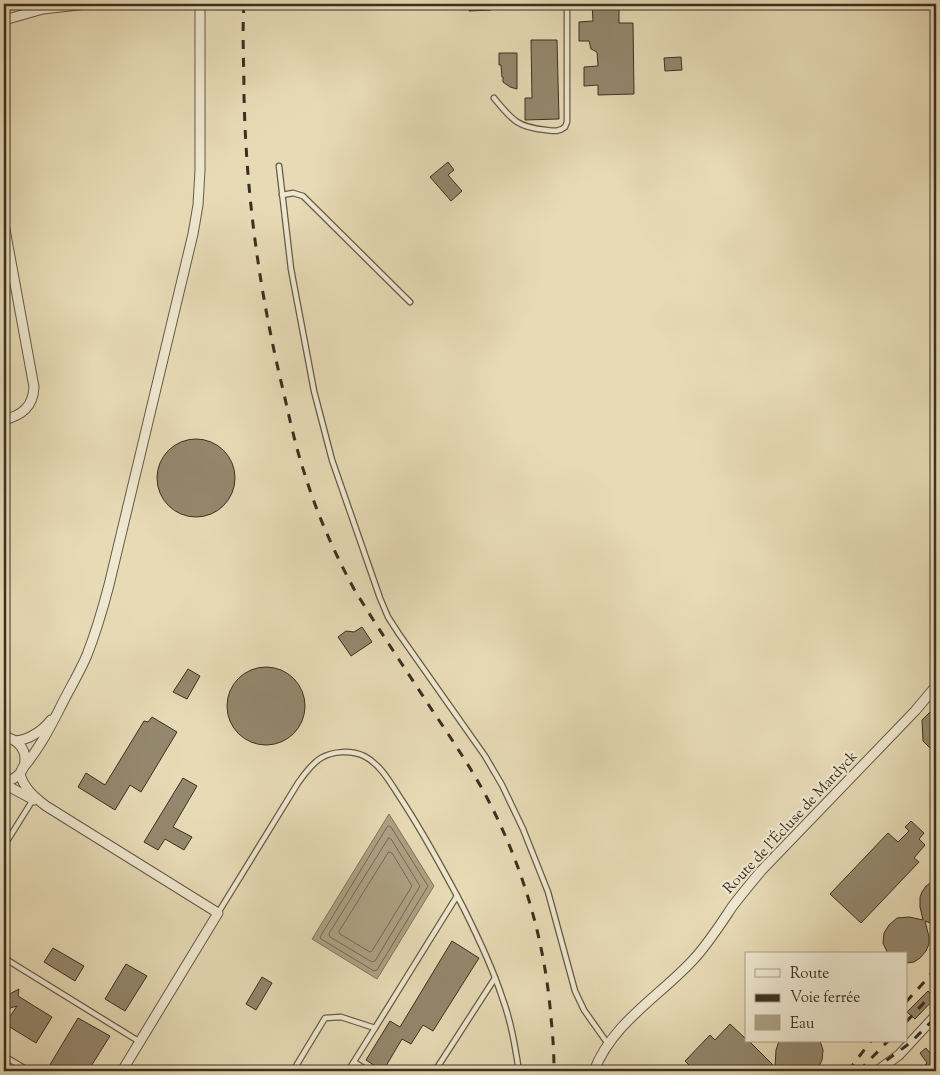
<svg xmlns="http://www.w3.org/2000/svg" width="940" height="1075" viewBox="0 0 940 1075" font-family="'Sorts Mill Goudy',serif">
<rect width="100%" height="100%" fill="#e7dbb6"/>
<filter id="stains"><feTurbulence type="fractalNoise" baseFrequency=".004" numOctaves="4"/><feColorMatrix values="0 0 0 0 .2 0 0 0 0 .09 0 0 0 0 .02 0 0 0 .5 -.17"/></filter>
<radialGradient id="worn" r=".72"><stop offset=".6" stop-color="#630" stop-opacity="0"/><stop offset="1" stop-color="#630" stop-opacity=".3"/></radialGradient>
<path fill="#ada183" stroke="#7f735c" d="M389,814L434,886L377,979L312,939Z"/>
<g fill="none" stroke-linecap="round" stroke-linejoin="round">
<g stroke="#746852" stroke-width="1">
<path d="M389,826L391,827L428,886L377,970L374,971L321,939L320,937L387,827Z"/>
<path d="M389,838L391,839L420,886L375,961L372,962L330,937L329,934Z"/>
<path d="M389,852L392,853L412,886L372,951L370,952L340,934L339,932Z"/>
</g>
</g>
<g fill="#94886e" stroke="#3b2f21">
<path d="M469,4H491V10L469,11Z"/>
<path d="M592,4H605V6H619V23H633L634,94L598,95V85L584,86V67L598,66L597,52L591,49L589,41H579V22L593,21Z"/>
<path d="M531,40H557L559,119L525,120V98H532Z"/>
<path d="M499,53H517V89L510,87L503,82V77H502L501,65H499Z"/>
<path d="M681,57L682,70L665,71L664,58Z"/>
<path d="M448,162L454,170L448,175L462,191L451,201L430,177Z"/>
<circle cx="196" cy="478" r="39"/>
<path d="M362,627L372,642L351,656L338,637L346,631L354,632Z"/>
<circle cx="266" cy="706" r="39"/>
<path d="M188,669L200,676L187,699L173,692Z"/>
<path d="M936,706V754L923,741L922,720Z"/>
<path d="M152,717L177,732L141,792L130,785L115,810L78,787L86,773L105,785L144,721L148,722Z"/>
<path d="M183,778L197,786L173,827L192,837L184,850L165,839L158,850L144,842Z"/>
<path d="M911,821L924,833L919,839L925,845L914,858L919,862L861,923L830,894L888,833L898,842L909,831L905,827Z"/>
<path d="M936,879V925L925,921L929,937V944L926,951L920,958L914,962L906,963V954H888L883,943L884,933L889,925L897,918L909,917L923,920L920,907V897L922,892L926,886Z"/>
<path d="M452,941L479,958L433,1031L423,1025L411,1044L402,1039L383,1071L366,1060L390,1021L400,1027Z"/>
<path d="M53,948L84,966L75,981L44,962Z"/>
<path d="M126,964L147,976L125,1011L105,999Z"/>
<path d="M262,977L272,983L256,1010L246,1004Z"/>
<path d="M19,989L18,996L52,1017L36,1043L5,1024L17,1006L7,1009L6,996Z"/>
<path d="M928,991L935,998L915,1019L907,1012Z"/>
<path d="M78,1018L110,1036L88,1071H54L48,1068Z"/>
<path d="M730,1024L746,1039V1041H749L775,1067L776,1050L779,1041H820L823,1050L822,1060L819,1066L814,1071H685L690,1066L685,1061L710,1035L715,1040Z"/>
<path d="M926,1048L936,1061V1071H928L923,1067L927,1063L920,1053Z"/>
</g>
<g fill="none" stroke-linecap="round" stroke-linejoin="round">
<defs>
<g id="service">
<path d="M494,98C512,120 517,127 546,130C554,131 559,132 565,127L567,122V4"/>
<path d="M279,166L291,269L314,391L332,460L380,598L388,617L399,634L485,756L502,785L523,829L548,892L575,991L584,1010L608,1044"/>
<path d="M282,195L293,193L303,196L410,302"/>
<path d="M4,846L34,798"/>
<path d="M218,913L298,783C304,775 311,764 321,758C333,751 351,750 364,756C382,765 392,786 403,802C425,836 444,871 463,907C478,937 492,966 502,997C511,1021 515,1046 519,1071"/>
<path d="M4,958L140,1042"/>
<path d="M4,1056L29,1071"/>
<path d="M354,1062L368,1071"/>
<path d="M293,1071L325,1018L341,1017L375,1028L457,896"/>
<path d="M348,1071L375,1028"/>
<path d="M435,1071L495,978"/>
</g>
<g id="minor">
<path d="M4,20L43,9L87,4"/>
<path d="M4,224L34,387C33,407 22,415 4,420"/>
<path d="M4,737C32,741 32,777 4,782"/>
<path d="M16,741C30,739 42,731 51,720"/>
<path d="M22,769C39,749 47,733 59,710C68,691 79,674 87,655C96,632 103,608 109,585L193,234L198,205L200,170V4"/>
<path d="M20,774C24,788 34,797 46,806L218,913L122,1071"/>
<path d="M4,784L34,800"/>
<path d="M594,1071C612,1023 660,996 693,960C708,944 720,925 732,907C741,895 751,883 761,871L915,711L936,686"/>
<path d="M877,1071L899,1055L936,1015"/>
</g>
</defs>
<use href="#service" stroke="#665a46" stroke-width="7"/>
<use href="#minor" stroke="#665a46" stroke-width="11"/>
<use href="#service" stroke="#efe8d0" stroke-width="4.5"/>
<use href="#minor" stroke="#efe8d0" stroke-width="9"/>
<g stroke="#3b2f21" stroke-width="3" stroke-dasharray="9 9" stroke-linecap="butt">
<path d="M244,4C242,34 244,64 244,95C246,196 260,296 284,394C290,421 296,448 305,475C317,514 334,552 354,589C379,630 406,670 432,710C451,738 469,765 485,794C522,863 545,940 551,1018C553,1036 554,1054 554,1071"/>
<path d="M906,1002L936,969"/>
<path d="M906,1022L936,990"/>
<path d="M848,1071L871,1041"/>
<path d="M859,1071L888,1041"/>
<path d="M872,1071L910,1043L936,1017"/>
</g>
</g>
<g text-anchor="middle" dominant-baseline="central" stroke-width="4.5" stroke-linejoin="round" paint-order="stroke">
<g font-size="15" fill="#3b2f21" stroke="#efe8d0">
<text transform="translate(791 823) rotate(-47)">Route de l'Écluse de Mardyck</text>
</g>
</g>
<rect width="940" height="1075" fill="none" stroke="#e7dbb6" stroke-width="20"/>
<rect x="5" y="5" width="930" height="1065" fill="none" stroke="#3b2f21" stroke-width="2.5"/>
<rect x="10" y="10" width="920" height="1055" fill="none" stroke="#3b2f21"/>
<rect x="745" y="952" width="162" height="90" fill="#efe8d0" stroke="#a79e8a"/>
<rect x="755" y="969" width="25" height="8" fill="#efe8d0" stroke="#a79e8a"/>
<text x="790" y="978" font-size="15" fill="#3b2f21">Route</text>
<rect x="755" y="994" width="25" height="8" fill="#3b2f21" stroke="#a79e8a"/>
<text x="790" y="1002" font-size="15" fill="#3b2f21">Voie ferrée</text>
<rect x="755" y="1015" width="25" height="15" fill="#ada183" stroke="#a79e8a"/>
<text x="790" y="1028" font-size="15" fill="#3b2f21">Eau</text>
<rect width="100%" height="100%" filter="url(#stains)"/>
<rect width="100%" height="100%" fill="url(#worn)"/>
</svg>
